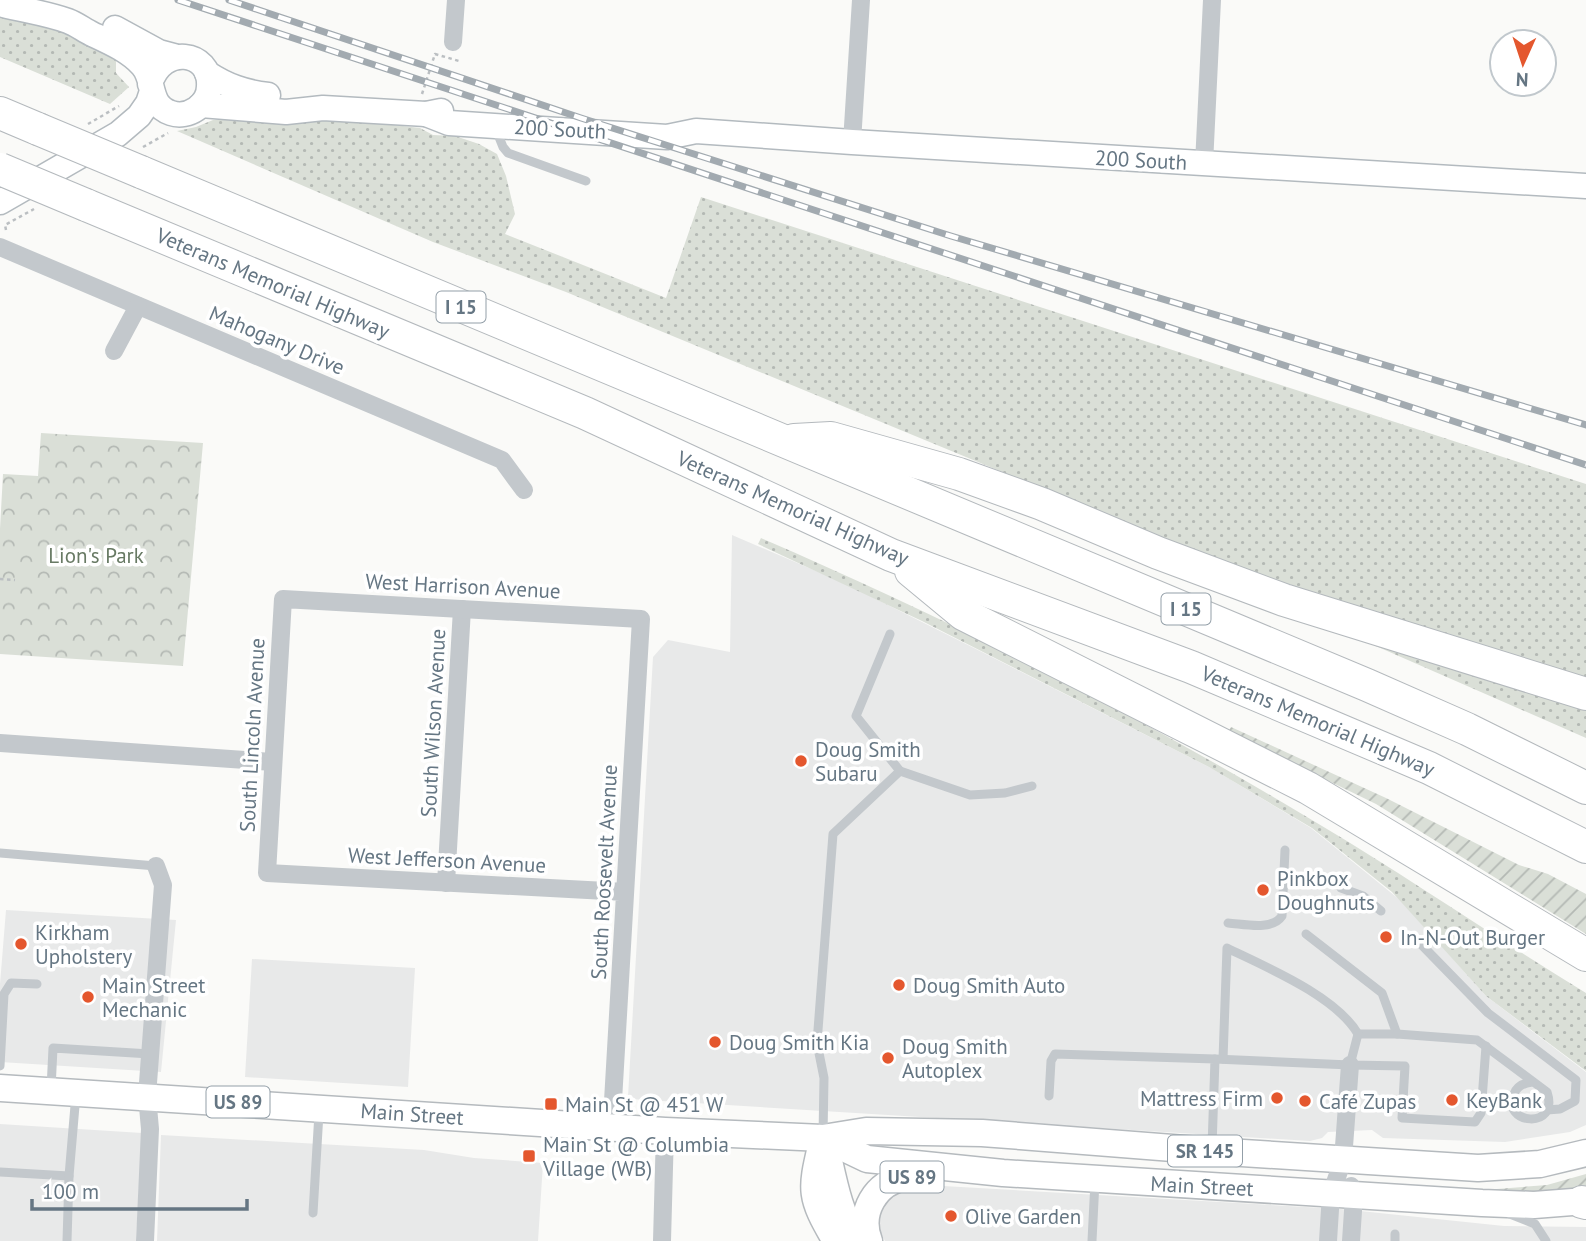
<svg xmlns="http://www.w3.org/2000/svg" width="1586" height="1241" viewBox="0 0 1586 1241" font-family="'PT Sans',sans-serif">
<defs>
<pattern id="grass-dots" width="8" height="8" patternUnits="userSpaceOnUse" patternTransform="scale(1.75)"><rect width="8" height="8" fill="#dadfd7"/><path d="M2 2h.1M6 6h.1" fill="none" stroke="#b4b9b4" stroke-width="1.8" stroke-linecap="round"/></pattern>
<pattern id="forest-crowns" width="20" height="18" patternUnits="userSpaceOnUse" patternTransform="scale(1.75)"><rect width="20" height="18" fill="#dadfd7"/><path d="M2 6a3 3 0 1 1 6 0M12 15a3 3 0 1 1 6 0" fill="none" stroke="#b4b9b4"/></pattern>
<pattern id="garden-furrows" width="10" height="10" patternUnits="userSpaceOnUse" patternTransform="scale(1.75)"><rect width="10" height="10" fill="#dadfd7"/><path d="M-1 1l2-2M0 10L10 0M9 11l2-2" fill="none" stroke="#b4b9b4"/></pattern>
</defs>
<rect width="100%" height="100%" fill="#fafaf8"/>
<g fill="#e8e9e9">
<path d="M732,535L844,583L976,649L1211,768L1311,828L1400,900L1486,996L1586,1072V1125L1570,1132L1505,1142L1383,1138L1372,1130L1328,1132L1322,1138L1310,1141L630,1099L628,1097L653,657L668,640L730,652Z"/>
<path d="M6,910L176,920L161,1072L0,1062V984Z"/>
<path d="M252,959L415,968L408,1087L245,1077Z"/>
<path d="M0,1124L142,1133L136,1241H0Z"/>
<path d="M161,1135L424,1150L474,1158L543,1163L538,1241H157Z"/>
<path d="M908,1184L1341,1209L1504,1226L1586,1227V1241H885L877,1227L880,1207L890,1195Z"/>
</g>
<g fill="url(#grass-dots)">
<path d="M0,15L73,34L116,56V73L129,87L110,104L0,57Z"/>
<path d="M263,116L369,122L420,128L433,135L455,136L479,144L497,154L506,176L515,214L505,234L666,298L701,197L1586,484V677L1337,603L1165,539L566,292L433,242L177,131L196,127L213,120Z"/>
<path d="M761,538C954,621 1142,717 1322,826C1411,879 1497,939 1586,993V1071L1486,996L1392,892L1312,828L1209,767L922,621L758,544Z"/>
<path d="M1353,636L1586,707V738Z"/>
</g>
<path fill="url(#forest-crowns)" d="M41,433L203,443L183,666L0,654V529L3,474L38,476Z"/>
<g fill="url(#garden-furrows)">
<path d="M1231,727L1386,798L1519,865L1548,874L1586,894V934L1376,804L1228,732Z"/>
<path d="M1586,1174V1188L1544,1193L1471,1191L1547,1185Z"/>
</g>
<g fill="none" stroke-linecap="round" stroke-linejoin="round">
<defs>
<g id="secondary">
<path d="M0,4C22,10 46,13 68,21C76,24 84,30 92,34C109,42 128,50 142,65C156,80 147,105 171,113C188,119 209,105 209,86C211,51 162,44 150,84"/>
<path d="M115,28L159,52L174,56"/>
<path d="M207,73C227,86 244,92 268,95"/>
<path d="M201,105L286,112L323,108L426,114L441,111"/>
<path d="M426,114L449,123L667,137L696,131L852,142L1586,186"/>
<path d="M0,202L118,134L139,116L148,103L152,91"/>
</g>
<g id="primary">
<path d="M0,1088L665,1131L823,1138L866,1131L982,1133L1211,1151L1478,1168L1540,1164L1586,1153"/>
<path d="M823,1138L867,1159L1003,1173L1482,1203L1534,1205L1586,1201"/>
<path d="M823,1138C811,1190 808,1194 836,1241"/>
<path d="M825,1143C833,1177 838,1212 857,1241"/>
<path d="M869,1241C858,1213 875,1182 906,1177C913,1176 921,1177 929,1177"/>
</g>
<g id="highway">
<path d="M0,113L38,129"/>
<path d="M141,172L1367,685L1467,729L1586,788"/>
<path d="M86,205L585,413L891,555L1191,667L1429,768L1586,847"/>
<path d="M794,440L831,438L959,474L1042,504L1158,553L1284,600L1586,694"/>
<path d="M911,571L963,614L1308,788L1586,955"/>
<path d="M1582,1202L1586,1203"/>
</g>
</defs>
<use href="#secondary" stroke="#b3babf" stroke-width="27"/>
<use href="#primary" stroke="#b5babe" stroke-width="29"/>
<use href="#highway" stroke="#b4b9bd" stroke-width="34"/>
<g stroke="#bbbfc2" stroke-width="2.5" stroke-dasharray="3.5 3.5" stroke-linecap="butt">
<path d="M422,94L435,54L459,61"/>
<path d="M88,124L119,106"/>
<path d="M143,147L168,133"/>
<path d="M6,230L5,225L34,209"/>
<path d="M0,579L15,580"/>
</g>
<g stroke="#c3c8cc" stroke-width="9">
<path d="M495,127L503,147L508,153L586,181"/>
<path d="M900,771L970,795L1005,793L1032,786"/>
<path d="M0,853L156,866"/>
<path d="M1341,888L1363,896L1381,911"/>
<path d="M1228,923C1244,924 1272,931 1282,916L1285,850"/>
<path d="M1306,934L1382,993L1397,1034H1358"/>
<path d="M1412,935L1488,1013L1576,1080L1575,1101L1560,1109L1547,1110"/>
<path d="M1397,1034L1477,1040L1547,1092C1560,1131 1500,1124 1514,1094C1517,1086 1524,1083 1532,1082"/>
<path d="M1215,1059L1350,1065L1405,1066L1402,1118L1475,1122L1481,1113L1486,1046"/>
<path d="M1223,1059L1227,948C1266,967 1336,996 1358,1034L1350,1065"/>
<path d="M0,1066L4,994L11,983L37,984"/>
<path d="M51,1089L53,1048L150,1054"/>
<path d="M1049,1096L1051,1061L1055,1054L1215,1059L1212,1147"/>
<path d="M823,1136L824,1078L817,1043L833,834L900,771L856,716L890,634"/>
<path d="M0,1172L69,1176L76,1094"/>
<path d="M313,1213L319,1113"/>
<path d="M1510,1214L1535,1224L1546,1241"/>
<path d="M67,1241L69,1176"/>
<path d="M1092,1241L1095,1181"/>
<path d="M1395,1241V1234"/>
</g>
<g stroke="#c3c8cc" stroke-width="18">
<path d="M453,42L456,0"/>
<path d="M852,142L861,0"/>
<path d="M1204,164L1212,0"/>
<path d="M0,247L502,460L524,490"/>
<path d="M114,351L138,306"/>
<path d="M0,743L273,762"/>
<path d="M446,883L462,609"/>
<path d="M612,1127L613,1101L641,619L283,599L267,873L625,892"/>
<path d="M1351,1186L1354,1196L1351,1241"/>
<path d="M145,1241L150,1129L147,1096L163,885L156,866"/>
<path d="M662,1241L665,1131"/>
<path d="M1328,1241L1331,1194L1343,1160L1350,1065"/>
</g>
<use href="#secondary" stroke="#fff" stroke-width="24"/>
<use href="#primary" stroke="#fff" stroke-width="26"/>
<use href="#highway" stroke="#fff" stroke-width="32"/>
<defs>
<g id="rail">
<path d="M178,0L1586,465"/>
<path d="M229,0L581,118L951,236L1586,425"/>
</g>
</defs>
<use href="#rail" stroke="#a2aab0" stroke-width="7"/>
<use href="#rail" stroke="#fff" stroke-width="4.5" stroke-dasharray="13" stroke-linecap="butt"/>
<defs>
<g id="highway-bridge">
<path d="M38,129L141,172"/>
<path d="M0,169L86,205"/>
</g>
</defs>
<use href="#highway-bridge" stroke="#b4b9bd" stroke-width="34" stroke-linecap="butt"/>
<use href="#highway-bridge" stroke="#fff" stroke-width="32"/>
</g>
<g fill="#e4572e" stroke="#fff" stroke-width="2.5">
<circle cx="801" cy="761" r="7"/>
<circle cx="1263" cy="890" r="7"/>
<circle cx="1386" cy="937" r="7"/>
<circle cx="21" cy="944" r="7"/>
<circle cx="899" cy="985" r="7"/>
<circle cx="88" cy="997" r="7"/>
<circle cx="715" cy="1042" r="7"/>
<circle cx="888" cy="1058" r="7"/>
<circle cx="1277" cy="1098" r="7"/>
<circle cx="1452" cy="1100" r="7"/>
<circle cx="1305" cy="1101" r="7"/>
<rect x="544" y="1097" width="14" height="14" rx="3.5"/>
<rect x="522" y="1149" width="14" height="14" rx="3.5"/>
<circle cx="951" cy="1216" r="7"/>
</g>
<g text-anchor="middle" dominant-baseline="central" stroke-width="7" stroke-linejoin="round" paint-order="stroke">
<g fill="#fff" stroke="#939fa8" stroke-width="2">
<rect x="436.5" y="291.5" width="49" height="31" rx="5"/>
<rect x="1161.5" y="593.5" width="49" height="31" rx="5"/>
<rect x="206.5" y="1086.5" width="63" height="31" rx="5"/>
<rect x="1168" y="1135.5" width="74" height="31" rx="5"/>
<rect x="880.5" y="1161.5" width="63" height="31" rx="5"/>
</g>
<g font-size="19" font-weight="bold" fill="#657683">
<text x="461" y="307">I 15</text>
<text x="1186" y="609">I 15</text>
<text x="238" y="1102">US 89</text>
<text x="1205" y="1151">SR 145</text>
<text x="912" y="1177">US 89</text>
</g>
<g font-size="21" fill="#657683" stroke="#fff">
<text transform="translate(560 129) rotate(3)">200 South</text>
<text transform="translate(1141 160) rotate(3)">200 South</text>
<text transform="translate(273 283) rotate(23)">Veterans Memorial Highway</text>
<text transform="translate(277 340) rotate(23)">Mahogany Drive</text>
<text transform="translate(793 508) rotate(24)">Veterans Memorial Highway</text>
<text transform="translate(463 586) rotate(3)">West Harrison Avenue</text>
<text transform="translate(1318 721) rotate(23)">Veterans Memorial Highway</text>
<text transform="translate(433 723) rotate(-87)">South Wilson Avenue</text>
<text transform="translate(252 735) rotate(-87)">South Lincoln Avenue</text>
<text transform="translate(447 860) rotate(3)">West Jefferson Avenue</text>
<text transform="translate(604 872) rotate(-87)">South Roosevelt Avenue</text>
<text transform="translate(412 1114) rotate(4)">Main Street</text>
<text transform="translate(1202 1186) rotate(3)">Main Street</text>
</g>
<g font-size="21" fill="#687a64" stroke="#fff">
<text x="96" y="555">Lion's Park</text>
</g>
<g font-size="21" fill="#657683" stroke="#fff" text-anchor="start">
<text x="815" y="749">Doug Smith<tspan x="815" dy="24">Subaru</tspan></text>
<text x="1277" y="878">Pinkbox<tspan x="1277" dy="24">Doughnuts</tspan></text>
<text x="35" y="932">Kirkham<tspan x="35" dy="24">Upholstery</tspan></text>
<text x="1400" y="937">In-N-Out Burger</text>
<text x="102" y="985">Main Street<tspan x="102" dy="24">Mechanic</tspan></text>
<text x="913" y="985">Doug Smith Auto</text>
<text x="729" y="1042">Doug Smith Kia</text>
<text x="902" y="1046">Doug Smith<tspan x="902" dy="24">Autoplex</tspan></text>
<text x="1263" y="1098" text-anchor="end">Mattress Firm</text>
<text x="1466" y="1100">KeyBank</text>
<text x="1319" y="1101">Café Zupas</text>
<text x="565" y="1104">Main St @ 451 W</text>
<text x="543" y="1144">Main St @ Columbia<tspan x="543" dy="24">Village (WB)</tspan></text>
<text x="965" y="1216">Olive Garden</text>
</g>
</g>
<g transform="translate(1523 63) rotate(183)"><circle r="33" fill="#ffffff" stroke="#c1c8cd" stroke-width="2"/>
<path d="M0-5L12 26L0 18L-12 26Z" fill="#e4572e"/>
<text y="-10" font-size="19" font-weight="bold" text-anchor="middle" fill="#657683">N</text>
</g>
<path d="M32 1199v10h215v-10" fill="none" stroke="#657683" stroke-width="3.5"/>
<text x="42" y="1199" font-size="21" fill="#657683" stroke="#ffffff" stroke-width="5" paint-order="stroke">100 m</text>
</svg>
